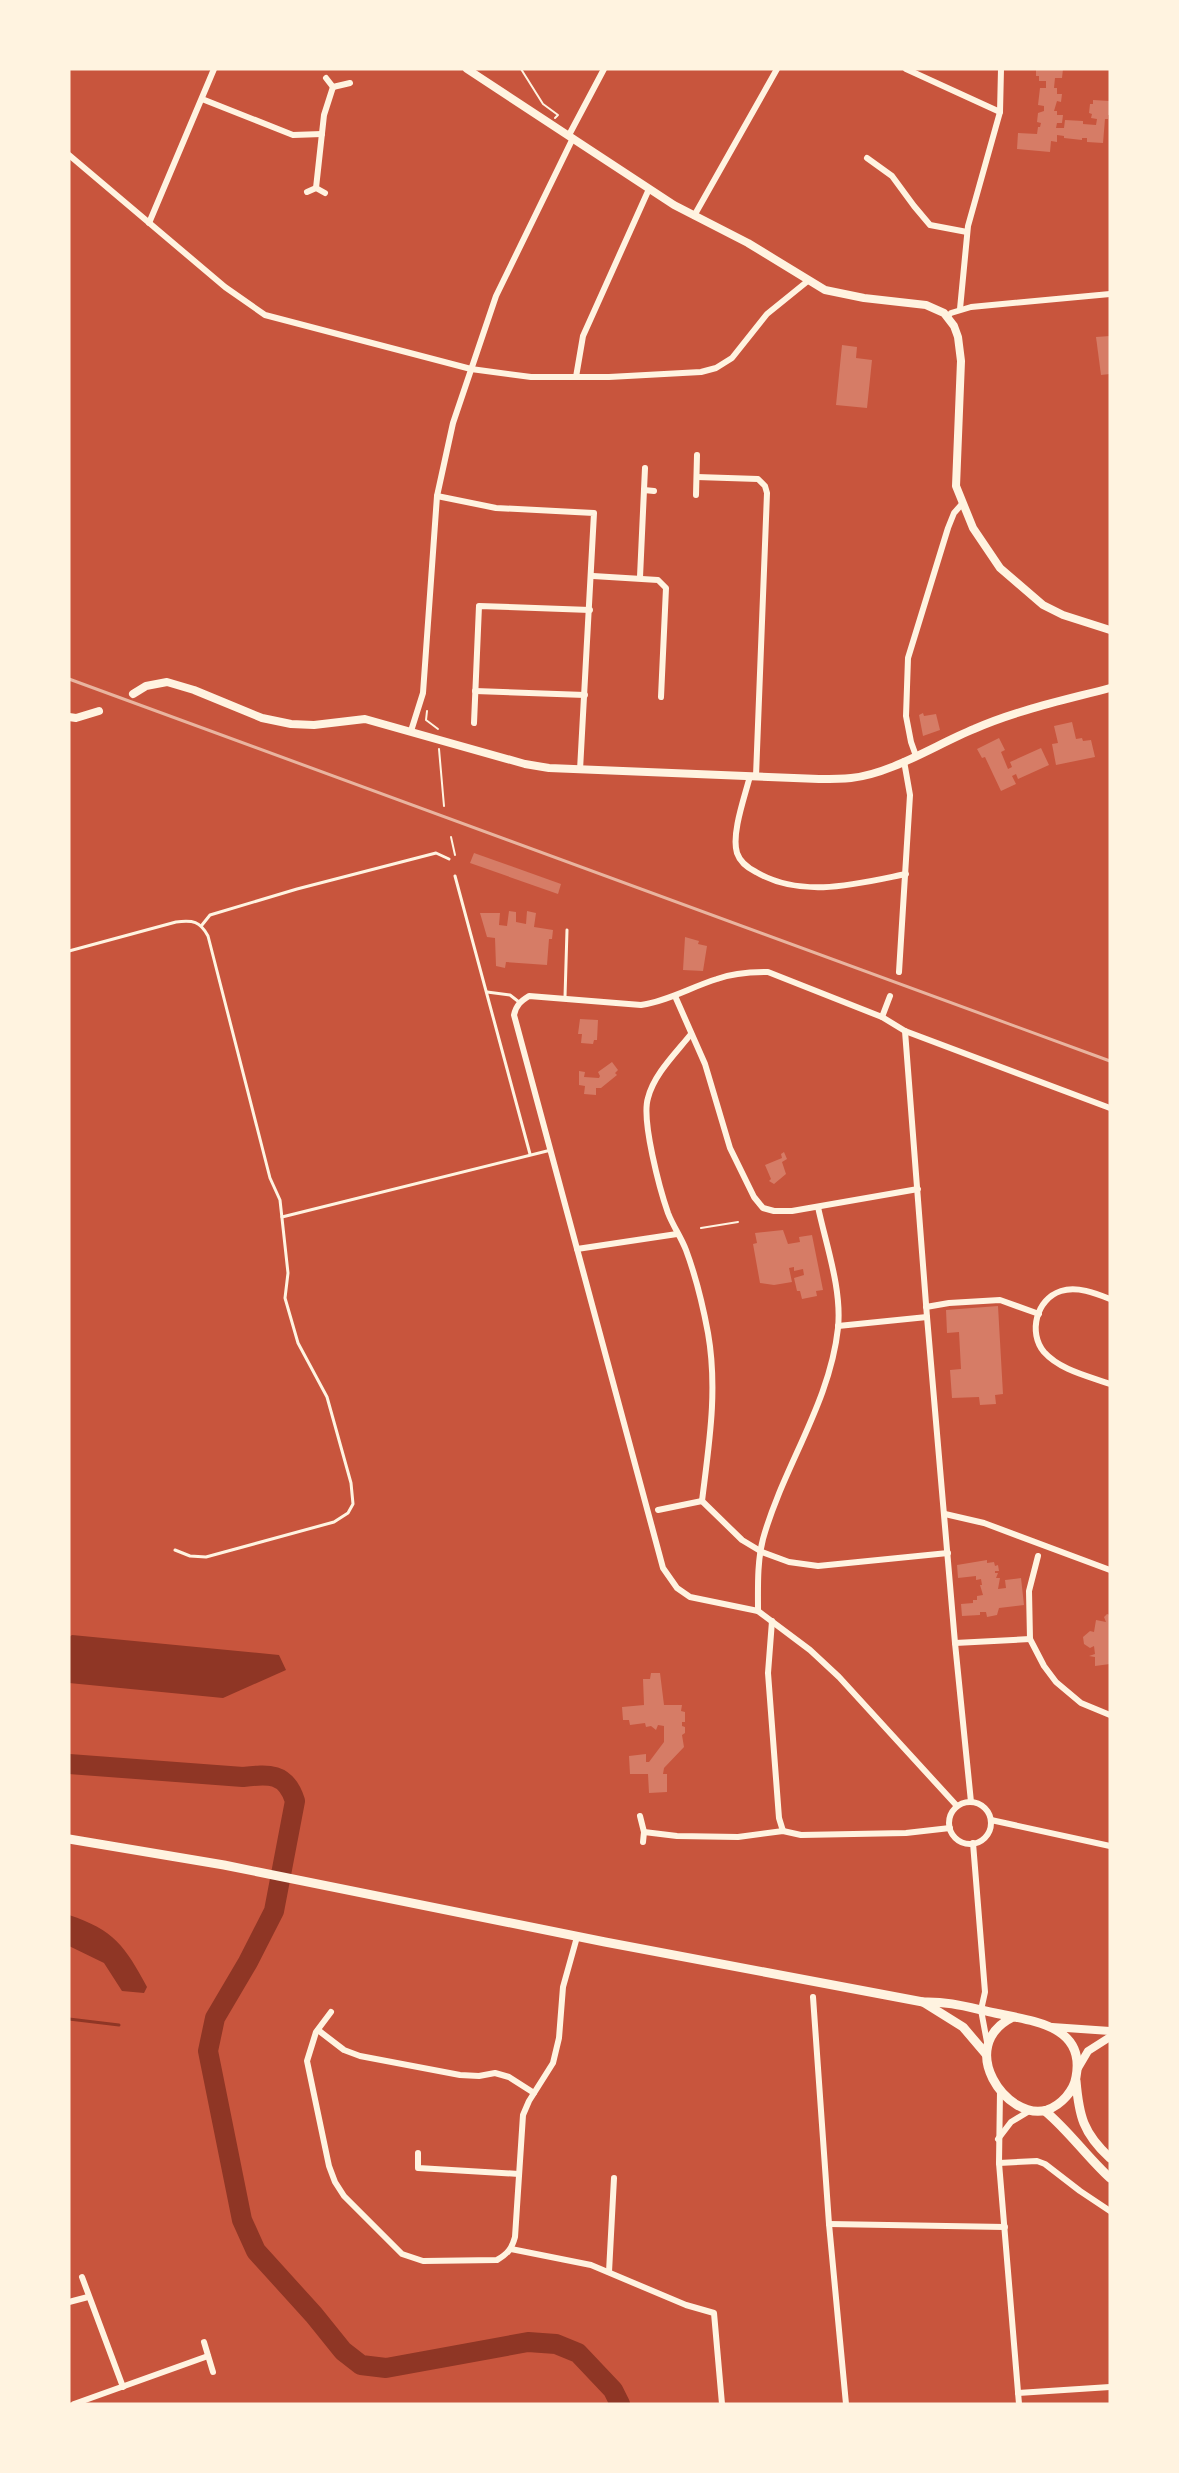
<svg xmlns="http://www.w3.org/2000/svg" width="1179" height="2473" viewBox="0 0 1179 2473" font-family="'Open Sans',sans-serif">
<rect width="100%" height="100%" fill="#c8553d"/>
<g fill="#8f3625">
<path d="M72,1635L279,1655L286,1670L223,1698L69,1683V1637Z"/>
<path d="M69,1915C114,1930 125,1946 147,1987L144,1993L122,1991L104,1963L69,1946Z"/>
</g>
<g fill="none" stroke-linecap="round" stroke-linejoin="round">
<path stroke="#8f3625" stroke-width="3" d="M69,2019L119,2025"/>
<path stroke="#8f3625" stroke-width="20" d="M69,1764L243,1777C268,1774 286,1772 295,1801L274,1911L248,1962L215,2018L208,2051L242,2220L256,2251L314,2315L343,2351L361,2365L386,2368L528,2342L556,2344L578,2353L613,2390L620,2404"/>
</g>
<g fill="#d67c66">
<path d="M1036,69H1063L1062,78H1055L1054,88H1057V94H1062L1061,102L1057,101L1054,111H1057V115H1063L1062,123H1057L1056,128H1064L1065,120L1083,121V124L1096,125L1097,119L1091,118L1092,114L1089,113L1090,104H1093V100L1110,101V115H1108V119H1105L1103,143L1087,142V138H1082V140L1064,138V136L1057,135V142L1051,141L1050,152L1017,149L1018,133L1037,134L1038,127H1040L1041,123L1037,122L1038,113L1044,111V106L1038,105L1040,88H1046V81H1039V76H1036Z"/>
<path d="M1110,336V374L1101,375L1096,337Z"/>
<path d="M842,345L857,347L856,358L872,360L867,408L836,405Z"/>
<path d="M923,713L924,716L936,714L940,730L923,736L919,715Z"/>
<path d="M1072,722L1076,739L1082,738L1083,741L1091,740L1095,757L1056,765L1052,744L1058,743L1054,726Z"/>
<path d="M999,738L1005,750L1001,752L1008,769L1012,767L1010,762L1041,748L1049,765L1018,779L1016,774L1012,776L1016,784L1001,791L985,757L982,758L977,749Z"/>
<path d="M474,853L561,884L558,894L470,863Z"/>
<path d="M509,911L516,912V922L526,924L527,911L536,913L534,927L553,930L552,939H549L547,965L506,962L505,968L496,966L495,938L487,937L480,913H500L499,925L507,926Z"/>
<path d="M685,937L699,941L698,944L707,946L703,971L683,970Z"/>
<path d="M580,1019L598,1020L597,1040H594L593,1044L581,1043L582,1034H578Z"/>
<path d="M612,1062L618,1070L615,1073L617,1075L601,1088H596V1095L584,1094L585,1086L579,1085V1071L585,1072L584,1077L599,1078L600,1076L598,1072Z"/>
<path d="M784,1152L787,1159L782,1162L786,1174L774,1184L769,1181L771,1179L765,1165L782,1158L781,1154Z"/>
<path d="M783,1230L788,1244L800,1242L799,1237L812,1235L823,1290L816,1291L817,1296L802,1299L800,1291H797L794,1278L804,1275L803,1269L794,1271V1267L789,1268L792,1282L774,1285L760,1283L753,1244L757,1243L755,1233Z"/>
<path d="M998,1306L1003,1394L995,1395L996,1404L980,1405L979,1397L952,1398L950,1370L961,1369L959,1332L947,1333L946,1310Z"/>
<path d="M987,1560V1563L994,1562L995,1566L998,1565L999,1571H995V1573H998L996,1578H1000L998,1589L1006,1588L1005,1580L1021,1578L1024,1605L999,1608L997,1615L987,1617L986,1612H980V1615L962,1616L961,1604L973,1603V1600H977V1596L983,1595L980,1585H982L981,1579L976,1580V1576L958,1578L957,1565Z"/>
<path d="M1107,1614L1110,1615V1664L1095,1666V1657L1089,1656L1095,1654L1094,1646L1090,1648L1084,1644L1083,1637L1090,1631L1094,1632L1096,1620L1106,1622L1104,1617Z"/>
<path d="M651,1673H660L664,1705H682L681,1711L685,1712V1722H682V1726L685,1727V1733L682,1735L684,1747L664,1768L663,1774H667V1792L649,1793L648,1774H630L629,1756L646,1754V1762H649L664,1742V1726L658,1725L656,1730L651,1726L646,1727L645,1723L630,1725L629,1720H623L622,1707L644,1705L643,1679H650Z"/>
</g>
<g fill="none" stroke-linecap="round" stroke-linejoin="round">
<g stroke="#fff3e0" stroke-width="2">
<path d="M521,69L543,104L558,115L555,118"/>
<path d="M427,711L426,720L438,729"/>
<path d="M439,749L444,806"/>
<path d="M451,837L455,855"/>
<path d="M701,1228L738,1222"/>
</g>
<g stroke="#fff3e0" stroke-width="3">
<path d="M455,876L530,1154"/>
<path d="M202,925L210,915L297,889L436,853L449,859"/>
<path d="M69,951L176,922C193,920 200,921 208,936L270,1178L280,1200L288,1273L285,1298L298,1343L327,1397L351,1483L353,1504L348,1513L334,1522L206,1557L190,1556L175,1550"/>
<path d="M487,992L510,995L519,1002"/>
<path d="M565,997L567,930"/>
<path d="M282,1217L551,1150"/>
</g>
<g stroke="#fff3e0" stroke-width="6">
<path d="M906,69L1000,112"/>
<path d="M326,78L333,87L350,83"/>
<path d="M202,99L293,135L322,134"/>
<path d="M569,135L604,69"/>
<path d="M69,155L225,287L265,315L471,369L531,377H609L701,372L716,368L732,358L767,314L809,280"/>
<path d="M867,158L892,176L914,206L930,225L967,232"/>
<path d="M316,188L324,115L333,87"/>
<path d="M307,192L316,188L325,193"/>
<path d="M694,216L777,69"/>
<path d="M149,223L214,69"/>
<path d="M960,309L968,226L1000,112L1001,69"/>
<path d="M947,317L951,313L971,307L1110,294"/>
<path d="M576,377L583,336L649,189"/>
<path d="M697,477L758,479L765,486L767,493L756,776"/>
<path d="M644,490L654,491"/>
<path d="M696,495L697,455"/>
<path d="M437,496L496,508L594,513L580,770"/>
<path d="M593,576L658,580L666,588L661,697"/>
<path d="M640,577L645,468"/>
<path d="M475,691L585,695"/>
<path d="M474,723L479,606L590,610"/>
<path d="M411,731L423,693L437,496L453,423L496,296L573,138"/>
<path d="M916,756L911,742L906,716L908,658L948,528L954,513L962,504"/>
<path d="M750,776C745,796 731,834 737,853C740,862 748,868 756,872C802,899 857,884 906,874"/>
<path d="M899,972L910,795L904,761"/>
<path d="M675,996L705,1064L730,1148L754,1197L763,1208L774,1211H792L918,1189"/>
<path d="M882,1017L890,996"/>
<path d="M905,1031L927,1317L955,1643L971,1802"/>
<path d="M691,1034C676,1053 654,1074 648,1098C641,1120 660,1190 668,1213C673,1226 681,1237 686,1250C696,1277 703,1306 708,1333C718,1390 709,1444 702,1501"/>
<path d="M577,1249L677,1234"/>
<path d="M1110,1299C1095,1293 1077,1286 1061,1291C1036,1299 1028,1333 1044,1352C1060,1370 1088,1376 1110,1384"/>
<path d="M926,1307L949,1303L1000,1300L1039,1314"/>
<path d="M838,1326L927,1317"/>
<path d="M702,1501L742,1540L762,1552L789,1562L818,1566L948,1553"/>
<path d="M658,1510L702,1501"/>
<path d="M945,1514L984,1523L1110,1570"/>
<path d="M1038,1556L1029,1591L1030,1639L1044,1666L1056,1682L1081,1703L1110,1715"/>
<path d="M758,1611C758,1587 757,1562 763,1539C783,1467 830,1403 838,1328C842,1289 826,1245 818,1207"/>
<path d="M772,1621L768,1673L779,1818L783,1831"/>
<path d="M955,1643L1030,1639"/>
<circle cx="970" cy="1823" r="21"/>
<path d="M957,1806L839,1677L810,1650L758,1611L690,1597L677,1588L663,1568L514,1015C516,1005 521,1001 529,996L641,1005C668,1001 691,987 717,979C733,973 752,972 768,972L882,1017L905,1031L1110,1108"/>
<path d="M640,1816L644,1832L643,1842"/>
<path d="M991,1820L1110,1846"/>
<path d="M644,1832L677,1836L738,1837L783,1831L801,1835L906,1833L950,1828"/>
<path d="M973,1843L985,1992L981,2010L987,2042"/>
<path d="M813,1997L829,2224L846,2404"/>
<path d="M331,2012L316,2032L307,2061L329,2166L335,2182L344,2196L402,2254L423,2261L497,2260C508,2254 512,2248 515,2237L523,2115L529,2101L553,2063L559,2038L563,1987L577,1937"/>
<path d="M318,2030L344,2050L360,2056L460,2075L479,2076L495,2073L509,2077L534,2093"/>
<path d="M1000,2091L999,2163L1019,2404"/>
<path d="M998,2139L1011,2122L1031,2110"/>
<path d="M418,2153V2168L519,2174"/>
<path d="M999,2163L1037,2161L1045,2164L1080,2191L1110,2211"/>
<path d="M829,2224L1005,2227"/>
<path d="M511,2249L591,2265L686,2305L714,2313L722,2404"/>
<path d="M609,2272L614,2178"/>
<path d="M82,2277L123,2387"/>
<path d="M69,2302L88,2297"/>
<path d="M204,2342L213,2372"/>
<path d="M1018,2393L1110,2387"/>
<path d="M74,2404L208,2356"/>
</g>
<g stroke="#fff3e0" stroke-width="8">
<path d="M133,694L146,686L167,682L194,690L262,718L291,724L314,725L365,719L525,764L549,768L819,779C829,779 841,779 851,778C891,774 937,744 974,729C1017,710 1065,700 1110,688"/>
<path d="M69,717L76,718L99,711"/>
</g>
<g stroke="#fff3e0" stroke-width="8">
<path d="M467,69L674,205L748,243L825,290L864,298L926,305L944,313L954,326L958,337L961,361L956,486L973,528L1000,568L1043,605L1063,615L1110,630"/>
<path d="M1052,2027L1110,2031"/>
<path d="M1078,2068L1088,2051L1110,2037"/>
</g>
<g stroke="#fff3e0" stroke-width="9">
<path d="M69,1839L224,1865L605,1942L923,2002C949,2001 971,2008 995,2013C1032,2021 1086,2025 1076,2077C1074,2091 1061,2105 1047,2110C1007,2122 954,2046 1013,2017"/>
<path d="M923,2002L963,2027L986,2054"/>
<path d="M1076,2081C1079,2116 1083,2133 1110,2158"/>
<path d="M1045,2111C1069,2131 1087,2157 1110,2178"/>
</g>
<path stroke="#e9b49f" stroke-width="3" d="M69,679L1110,1061"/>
</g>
<rect width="1179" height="2473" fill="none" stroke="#fff3e0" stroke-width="141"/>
</svg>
